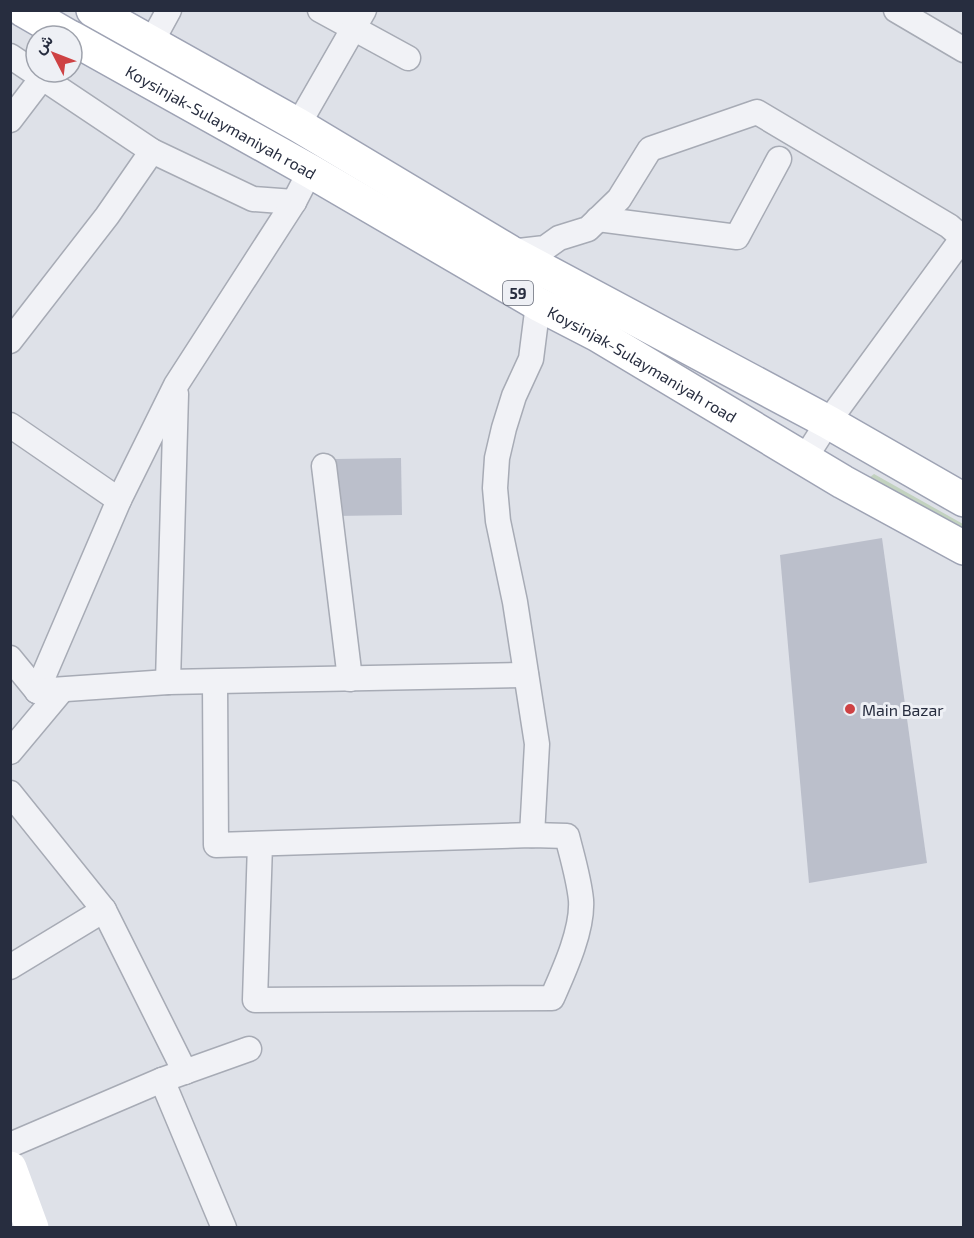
<svg xmlns="http://www.w3.org/2000/svg" width="974" height="1238" viewBox="0 0 974 1238" font-family="'Exo 2',Vazirmatn,sans-serif">
<rect width="100%" height="100%" fill="#dee1e8"/>
<path fill="#c2d2bf" d="M874,474L963,524V535L869,478Z"/>
<g fill="#bbbfcb">
<path d="M401,458L402,515L335,516V459Z"/>
<path d="M882,538L927,863L809,883L780,555Z"/>
</g>
<g fill="none" stroke-linecap="round" stroke-linejoin="round">
<defs>
<g id="street">
<path d="M320,10L408,58"/>
<path d="M896,10L964,50"/>
<path d="M151,43L169,10"/>
<path d="M10,56L152,151L253,199L294,202"/>
<path d="M10,120L42,78"/>
<path d="M298,125L364,10"/>
<path d="M598,219L737,237L779,159"/>
<path d="M510,252L545,248L559,238L588,229L619,199L650,149L757,112L949,226L964,239"/>
<path d="M10,341L107,216L152,151"/>
<path d="M10,425L119,500"/>
<path d="M805,458L828,422L964,236"/>
<path d="M324,466L350,679"/>
<path d="M10,658L37,691"/>
<path d="M168,682L176,394"/>
<path d="M215,682L216,845L532,835L567,836C572,856 579,879 581,900C583,930 564,971 552,998L255,1000L260,844"/>
<path d="M37,691L119,500L176,385L294,202L310,171"/>
<path d="M37,691L168,682L526,675"/>
<path d="M10,752L61,691"/>
<path d="M10,793L104,910L10,967"/>
<path d="M532,835L537,744L515,602L498,521L495,488L497,458L504,428L514,396L531,359L538,304"/>
<path d="M104,910L185,1072"/>
<path d="M162,1080L224,1228"/>
<path d="M10,1145L162,1080L249,1049"/>
</g>
<g id="primary">
<path d="M23,10L68,36"/>
<path d="M93,10L298,125L510,252L828,422L964,500"/>
<path id="s1" d="M72,38L310,171L538,304L598,335L843,482L964,548"/>
</g>
</defs>
<use href="#street" stroke="#a7abb5" stroke-width="27"/>
<use href="#primary" stroke="#9ea3b4" stroke-width="36"/>
<use href="#street" stroke="#f1f2f6" stroke-width="24"/>
<path stroke="#fff" stroke-width="33" d="M10,1168L32,1228"/>
<use href="#primary" stroke="#fff" stroke-width="33"/>
</g>
<circle fill="#ce4244" stroke="#eef0f5" stroke-width="2" cx="850" cy="709" r="6"/>
<g text-anchor="middle" dominant-baseline="central" stroke-width="6" stroke-linejoin="round" paint-order="stroke">
<rect fill="#eef0f5" stroke="#636876" stroke-width="1.5" x="503" y="281" width="30" height="24" rx="4.5"/>
<g font-size="15" font-weight="bold" fill="#272d3f">
<text x="518" y="293">59</text>
</g>
<g font-size="16" fill="#272d3f" stroke="#eef0f5">
<text stroke="none"><textPath href="#s1" startOffset="171">Koysinjak-Sulaymaniyah road</textPath></text>
<text stroke="none"><textPath href="#s1" startOffset="657">Koysinjak-Sulaymaniyah road</textPath></text>
</g>
<g font-size="16" fill="#272d3f" stroke="#eef0f5" text-anchor="start">
<text x="862" y="709">Main Bazar</text>
</g>
</g>
<rect width="974" height="1238" fill="none" stroke="#272d3f" stroke-width="24"/>
<g transform="translate(54 54) rotate(312)"><circle r="28" fill="#eef0f5" stroke="#9ea2ac" stroke-width="1.5"/>
<path d="M0-4.5L10 22L0 15L-10 22Z" fill="#ce4244"/>
<text y="-9" font-size="16" font-weight="bold" text-anchor="middle" fill="#272d3f">ش</text>
</g>
</svg>
